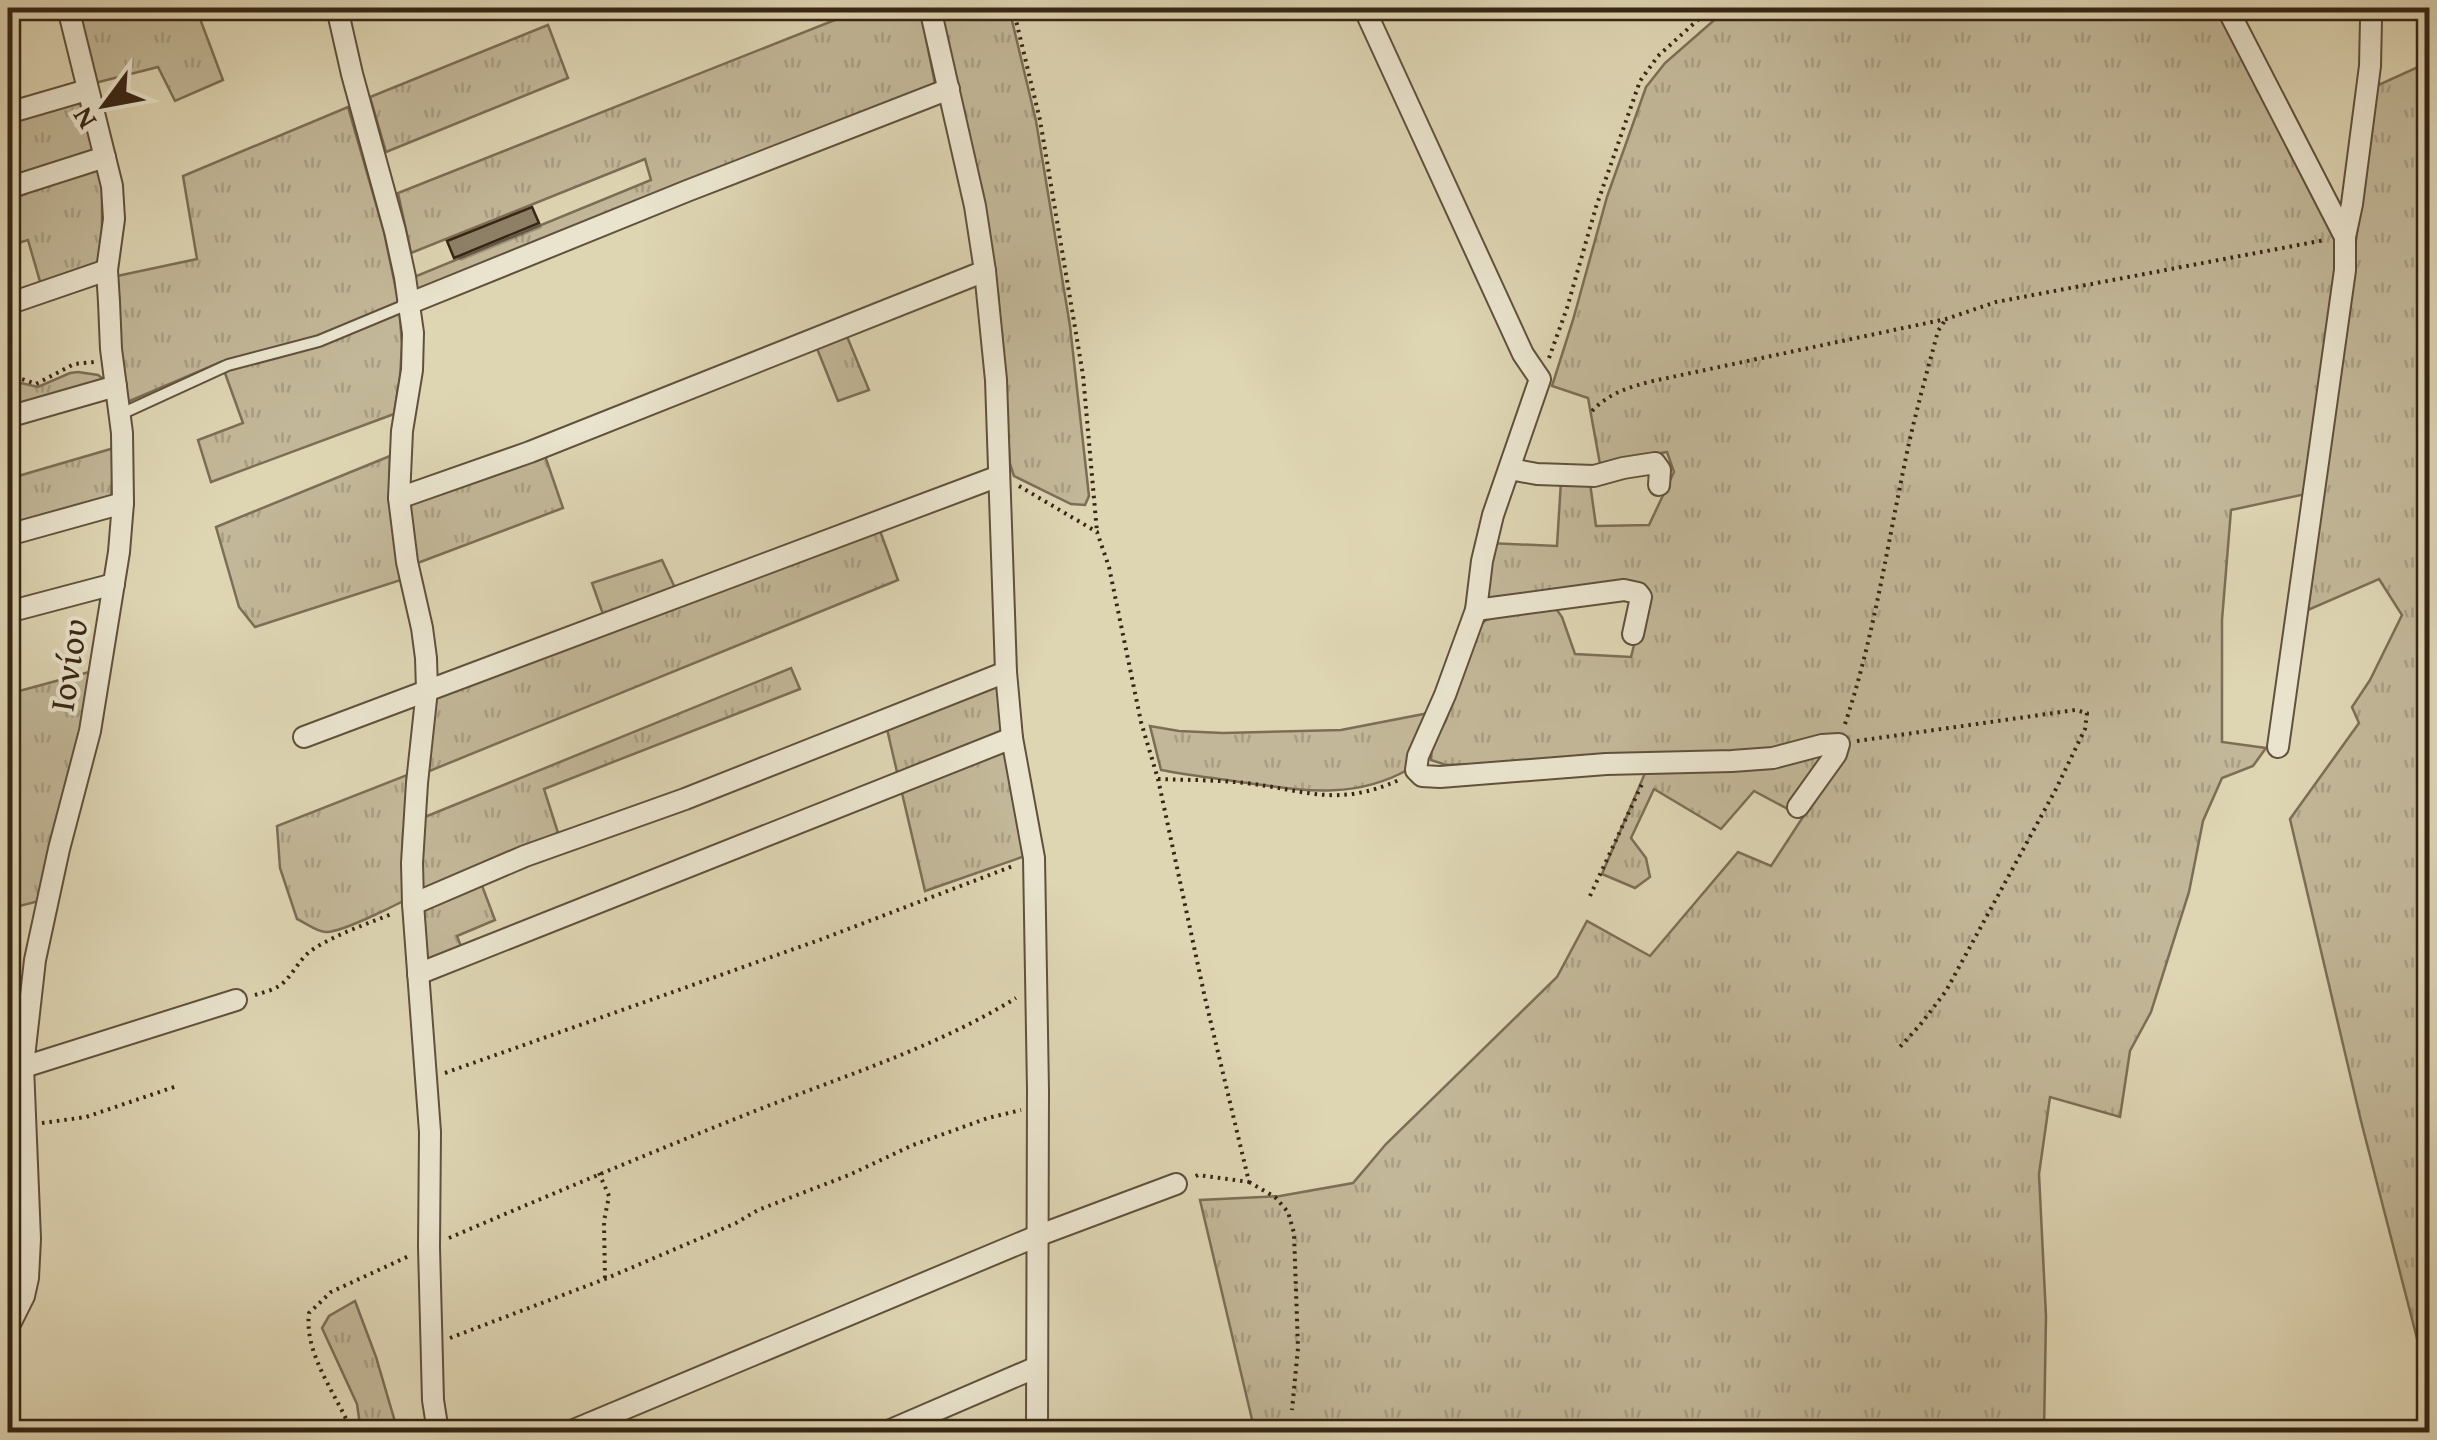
<svg xmlns="http://www.w3.org/2000/svg" width="2437" height="1440" viewBox="0 0 2437 1440" font-family="'Gentium Book Plus',serif">
<defs>
<pattern id="grass-tufts" width="24" height="20" patternUnits="userSpaceOnUse" patternTransform="scale(2.5)"><rect width="24" height="20" fill="#c2b798"/><path d="M3 7l-1-3M5 7V3M7 7l1-3M15 17l-1-3M17 17v-4M19 17l1-3" fill="none" stroke="#a79d82"/></pattern>
</defs>
<rect width="100%" height="100%" fill="#ded5b3"/>
<filter id="stains"><feTurbulence type="fractalNoise" baseFrequency=".002" numOctaves="4"/><feColorMatrix values="0 0 0 0 .2 0 0 0 0 .09 0 0 0 0 .02 0 0 0 .5 -.17"/></filter>
<radialGradient id="worn" r=".72"><stop offset=".6" stop-color="#630" stop-opacity="0"/><stop offset="1" stop-color="#630" stop-opacity=".3"/></radialGradient>
<g fill="url(#grass-tufts)" stroke="#7c6e56" stroke-width="2.5">
<path d="M77,8H196L223,80L175,101L158,67L95,83Z"/>
<path d="M865,8H920L935,84L416,293L414,277L651,180L645,159L411,253L398,193Z"/>
<path d="M939,8H1009L1036,121L1070,326L1089,496L1085,505L1071,504L1014,476L1010,464L998,294L983,207Z"/>
<path d="M1728,8H2217L2332,228L2338,258L2306,494L2231,510L2222,620V742L2266,748L2253,766L2222,778L2203,821L2189,892L2151,1012L2130,1051L2120,1117L2050,1097L2039,1174L2046,1316L2044,1432H1255L1200,1200L1280,1196L1353,1183L1386,1144L1557,977L1587,921L1650,956L1738,852L1771,866L1803,817L1754,791L1721,829L1654,789L1631,838L1646,858L1650,877L1635,888L1602,874L1651,759L1446,765L1431,760L1432,746L1446,720L1474,630L1486,620L1506,614L1554,606L1562,617L1575,654L1631,657L1646,598L1487,599L1489,543L1557,546L1561,481L1590,483L1596,526L1649,525L1674,472L1667,452L1600,464L1588,398L1552,386L1573,320L1607,197L1646,87L1665,63Z"/>
<path d="M548,25L568,78L386,152L370,97Z"/>
<path d="M2429,62V1385L2361,1121L2290,819L2359,723L2352,707L2370,680L2402,615L2379,579L2308,610L2376,86Z"/>
<path d="M77,95L93,141L102,188V263L41,285L28,240L8,246V200L26,194L8,128V117Z"/>
<path d="M348,107L384,232L399,304L402,345L400,377L394,414L211,482L198,440L243,423L221,362L125,403L119,357V296L117,276L197,259L183,176Z"/>
<path d="M846,334L869,390L838,401L816,346Z"/>
<path d="M78,372L98,375L106,381L8,410V380L38,387L70,373Z"/>
<path d="M114,448L111,499L8,528V479Z"/>
<path d="M544,453L563,508L415,564L409,522L410,501Z"/>
<path d="M390,456C388,502 393,534 404,579L255,627L239,607L216,527Z"/>
<path d="M879,528L898,580L427,772L436,694L609,631L592,583L662,560L676,590Z"/>
<path d="M791,668L800,689L544,789L559,836L481,883L495,920L457,936L462,949L426,962L422,891C406,900 342,933 326,932C317,932 306,923 297,919L280,868L277,826L407,775L405,825Z"/>
<path d="M93,671L78,752L39,901L8,909V694Z"/>
<path d="M996,684L1025,856L925,891L886,725Z"/>
<path d="M1429,713L1409,769C1353,801 1300,790 1240,782C1214,778 1187,775 1161,770L1150,726L1179,731L1223,733L1341,730Z"/>
<path d="M15,1015L12,1084L15,1143L8,1146V1017Z"/>
<path d="M355,1301L376,1357L398,1432H361L357,1404L322,1328L329,1316Z"/>
</g>
<path fill="#0003" d="M531,209L536,214L542,228L461,261L456,256Z"/>
<path fill="#8e8167" stroke="#372514" stroke-width="2.5" d="M532,207L539,223L454,258L447,241Z"/>
<g fill="none" stroke-linecap="round" stroke-linejoin="round">
<defs>
<path id="service" d="M121,414L228,365L319,341L408,304"/>
<g id="minor">
<path d="M337,8L352,74L395,231L405,277L413,333L412,370L402,431L399,498L407,562L422,628L426,658L427,690L417,783L412,863L413,904L430,1132L429,1247L433,1400L438,1432"/>
<path d="M930,8L975,206L985,271L996,380L1006,672L1012,738L1034,858L1038,1090L1037,1432"/>
<path d="M1364,8L1523,354L1540,379L1493,515L1482,561L1476,610L1445,695L1418,756L1416,770L1422,776L1440,777L1606,764L1732,761L1773,758L1822,745L1839,744L1836,754L1798,807"/>
<path d="M2227,8L2345,237"/>
<path d="M8,113L87,90"/>
<path d="M8,188L105,157"/>
<path d="M8,304L107,270"/>
<path d="M408,304L687,191L949,89"/>
<path d="M8,417L116,386"/>
<path d="M1510,469L1537,474L1594,476L1623,468L1655,463L1660,470L1659,485"/>
<path d="M399,498L530,452L985,271"/>
<path d="M8,535L123,503"/>
<path d="M1476,610L1624,590L1638,593L1641,597L1633,634"/>
<path d="M8,612L114,584"/>
<path d="M304,737L999,476"/>
<path d="M2278,747L2345,270V237L2352,204L2370,66L2371,20L2374,8"/>
<path d="M413,904L525,856L685,799L1006,672"/>
<path d="M418,974L1012,738"/>
<path d="M8,1072L236,1000"/>
<path d="M8,1328L24,1296L28,1278L30,1239L23,1066L35,960L59,849L90,731L119,552L123,503L122,433L111,349L109,302L107,270L114,219L112,186L68,8"/>
<path d="M569,1432L1037,1236L1176,1184"/>
<path d="M886,1432L1037,1367"/>
</g>
</defs>
<use href="#service" stroke="#61513c" stroke-width="14"/>
<use href="#minor" stroke="#61513c" stroke-width="24"/>
<g stroke="#372514" stroke-width="4" stroke-dasharray="2.5 5" stroke-linecap="butt">
<path d="M1013,8L1040,120L1083,375L1097,532"/>
<path d="M1549,358L1567,308L1596,207L1640,81L1658,56L1711,8"/>
<path d="M8,374L36,384L74,364L95,362"/>
<path d="M1592,411C1609,393 1629,387 1653,381L1946,319L1996,302L2325,240"/>
<path d="M1019,486L1097,532L1109,567L1141,722L1158,779L1205,998L1249,1182L1198,1175L1194,1177"/>
<path d="M1845,724C1873,640 1886,553 1904,467C1913,421 1926,376 1938,331L1946,319"/>
<path d="M1857,741L2075,710L2087,713L2085,729L2056,789L1946,991L1920,1025L1899,1048"/>
<path d="M1158,779C1187,780 1217,780 1245,783C1307,790 1336,808 1399,780"/>
<path d="M1590,896L1642,784"/>
<path d="M255,995C264,992 275,990 283,983C295,972 300,957 315,948C339,933 367,924 394,913"/>
<path d="M445,1073L822,939L1013,866"/>
<path d="M42,1123L86,1117L177,1086"/>
<path d="M599,1173L609,1196L604,1221L605,1279"/>
<path d="M1249,1182L1275,1197L1288,1212L1294,1233L1298,1348L1292,1410"/>
<path d="M449,1238C554,1193 659,1149 765,1107C850,1074 938,1046 1016,998"/>
<path d="M450,1338L605,1279L736,1223L758,1210L849,1175L913,1145L988,1118L1021,1110"/>
<path d="M352,1432C337,1395 304,1355 309,1313L331,1292L409,1256"/>
</g>
<use href="#service" stroke="#eae4ce" stroke-width="10"/>
<use href="#minor" stroke="#eae4ce" stroke-width="20"/>
</g>
<g text-anchor="middle" dominant-baseline="central" stroke-width="8" stroke-linejoin="round" paint-order="stroke">
<g font-size="35" fill="#372514" stroke="#eae4ce">
<text transform="translate(68 665) rotate(-81)">Ιονίου</text>
</g>
</g>
<rect width="2437" height="1440" fill="none" stroke="#ded5b3" stroke-width="40"/>
<rect x="10" y="10" width="2417" height="1420" fill="none" stroke="#372514" stroke-width="5"/>
<rect x="20" y="20" width="2397" height="1400" fill="none" stroke="#372514" stroke-width="2.5"/>
<g transform="translate(105 105) rotate(238)" stroke="#eae4ce" stroke-width="8" paint-order="stroke">
<path d="M0-8L18 38L0 25L-18 38Z" fill="#372514"/>
<text y="-15" font-size="28" font-weight="bold" text-anchor="middle" fill="#372514">N</text>
</g>
<rect width="100%" height="100%" filter="url(#stains)"/>
<rect width="100%" height="100%" fill="url(#worn)"/>
</svg>
